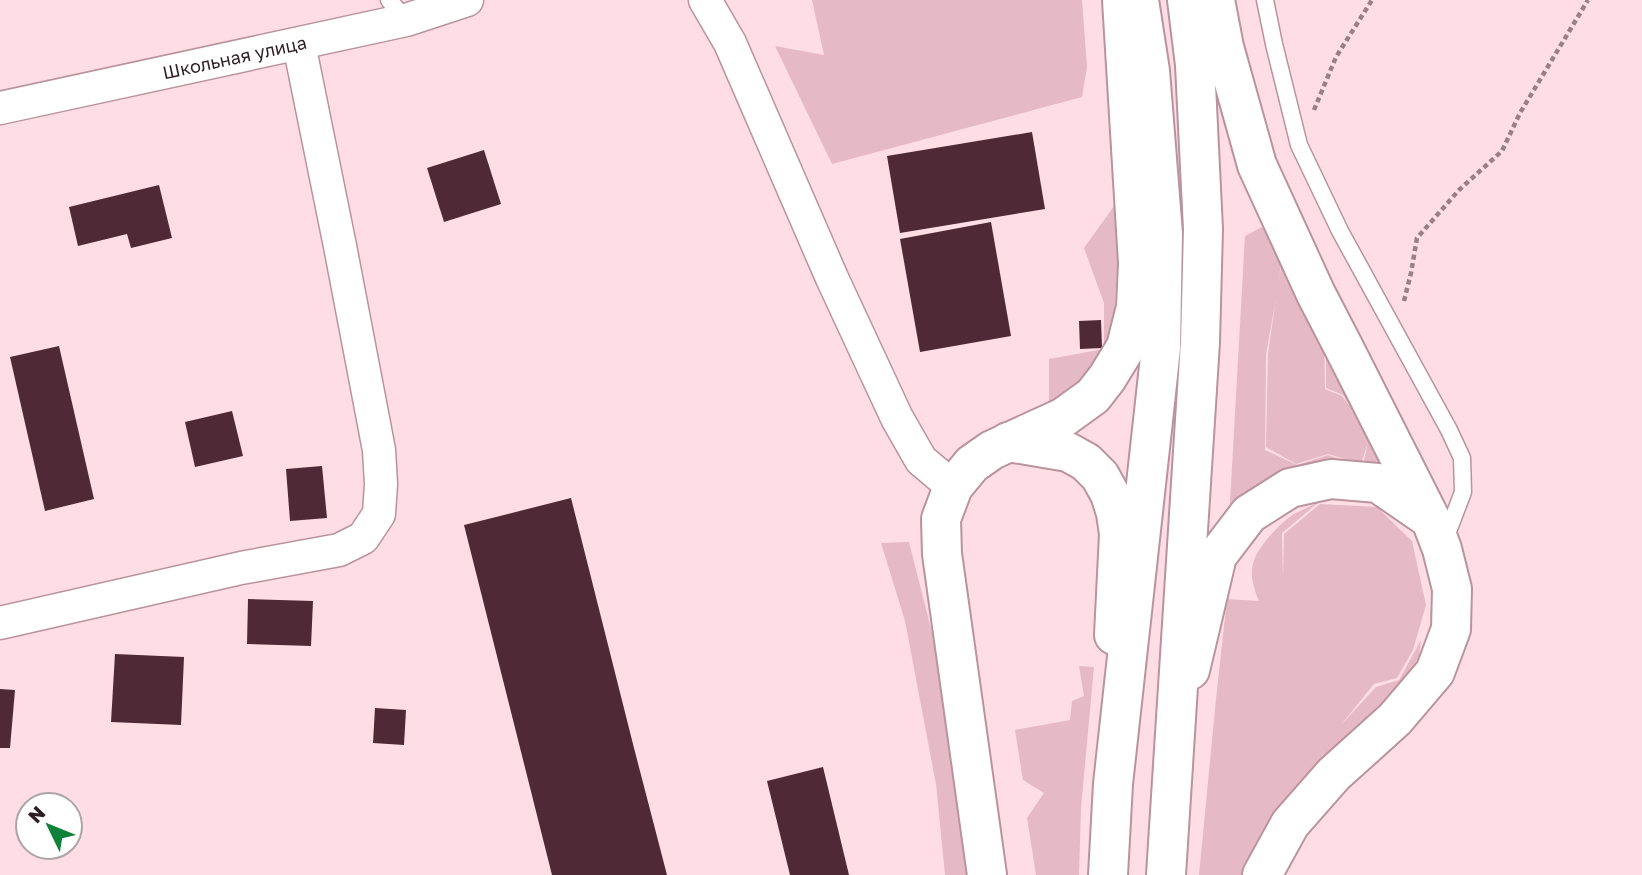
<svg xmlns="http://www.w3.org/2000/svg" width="1642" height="875" viewBox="0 0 1642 875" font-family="'Golos Text',sans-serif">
<rect width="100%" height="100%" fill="#fedde7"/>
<g fill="#e6b9c6">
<path d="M812,0H1082L1087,67L1082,97L832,164L775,46L824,55Z"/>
<path d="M1122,195L1113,330L1105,355L1085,385L1064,402L1049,404V359L1104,349V303L1084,248Z"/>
<path d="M1262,227L1273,239L1283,254L1278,284L1283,258L1324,336L1325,389L1342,396L1350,407L1343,395L1326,388V332L1402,477L1363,465L1368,442L1361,464L1328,454L1296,464L1266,447L1268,354L1276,298L1266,355L1265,450L1297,465L1328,455L1361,466L1229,520L1245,236Z"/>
<path d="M1319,502L1282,533L1283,580L1284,534L1320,504L1377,507L1412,541L1426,605L1413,650L1397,678L1374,684L1340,726L1376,687L1399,680L1421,640L1419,656L1400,691L1324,763L1323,753L1322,763L1250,875H1199L1216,699L1227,599L1259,601C1254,589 1250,577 1253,564C1256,548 1281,522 1294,514C1302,510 1311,506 1319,502Z"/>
<path d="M909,542L942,672L973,875H945L936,784L905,621L881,543Z"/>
<path d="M1079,666L1094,667L1081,808L1079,875H1036L1027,818L1044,793L1023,780L1015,730L1070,720L1072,701L1084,696Z"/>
</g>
<g fill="#4f2936">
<path d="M1032,132L1045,209L900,233L887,156Z"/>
<path d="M484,150L501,204L444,222L427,168Z"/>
<path d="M159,185L172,238L131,248L127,234L78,246L69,207Z"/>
<path d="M991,222L1011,336L920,352L900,239Z"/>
<path d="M1101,320L1102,348L1080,349L1079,321Z"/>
<path d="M59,346L94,499L45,511L10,357Z"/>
<path d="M232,411L243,456L195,467L185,422Z"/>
<path d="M322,466L327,518L290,521L286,469Z"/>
<path d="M571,498L634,748L667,875H552L464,525Z"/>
<path d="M248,599L313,601L311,646L247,644Z"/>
<path d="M115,654L184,657L181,725L111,722Z"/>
<path d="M0,689L15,690L10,748H0Z"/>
<path d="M375,708L406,710L404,745L373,743Z"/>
<path d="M823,767L849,875H790L767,781Z"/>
</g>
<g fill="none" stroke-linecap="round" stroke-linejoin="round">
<defs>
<g id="service">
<path d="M389,0L406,20"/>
<path d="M1265,0L1274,44L1299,145L1340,231L1449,430L1462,458L1463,492L1444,542"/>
</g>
<g id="minor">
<path d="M705,0L730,43L832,278L897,418L921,460L953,487"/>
<path id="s1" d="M0,108L406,20L467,0"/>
<path d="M0,623L241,568L339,550L363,538L379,514L381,484L379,450L340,246L299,44"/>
</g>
<g id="tertiary">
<path d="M1215,0L1224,47L1257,165L1316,294L1345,350L1431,520L1442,549L1452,589L1451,629L1435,672L1395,719L1334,774L1290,824L1262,875"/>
<path d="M1008,442L1068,452L1086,462L1100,476L1110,494L1116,513L1119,534L1114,635"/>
<path d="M1190,670L1217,556L1249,514L1290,488L1331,479L1378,483L1426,516"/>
<path d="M987,875L942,554L941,519L953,487L972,464L992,450L1064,417L1093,396L1107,378L1126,347L1136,307L1138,263L1122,0"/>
</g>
<g id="trunk">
<path d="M1108,875L1113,784L1161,348L1163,234L1150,71L1139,0"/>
<path d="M1166,875L1200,342L1203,229L1195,65L1187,0"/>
</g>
</defs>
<use href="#service" stroke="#b9939e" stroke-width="19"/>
<use href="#minor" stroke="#b9939e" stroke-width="35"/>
<use href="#tertiary" stroke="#b9939e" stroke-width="42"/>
<use href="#trunk" stroke="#b9939e" stroke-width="42"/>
<g stroke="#978087" stroke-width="4.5" stroke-dasharray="5 3.5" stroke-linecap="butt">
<path d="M1314,110L1336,57L1372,0"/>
<path d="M1404,301L1411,273L1417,238L1459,190L1502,151L1520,113L1588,0"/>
</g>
<use href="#service" stroke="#fff" stroke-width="16"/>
<use href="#minor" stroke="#fff" stroke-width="32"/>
<use href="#tertiary" stroke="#fff" stroke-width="38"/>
<use href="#trunk" stroke="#fff" stroke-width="38"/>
</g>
<g text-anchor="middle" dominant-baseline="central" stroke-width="7" stroke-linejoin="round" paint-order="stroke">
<g font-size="18" fill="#2d1f23" stroke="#fff">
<text stroke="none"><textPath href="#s1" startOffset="240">Школьная улица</textPath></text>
</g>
</g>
<g transform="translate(49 826) rotate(313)"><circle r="33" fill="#ffffff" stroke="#aba5a7" stroke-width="2"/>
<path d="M0-5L12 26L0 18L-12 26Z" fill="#108139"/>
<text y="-10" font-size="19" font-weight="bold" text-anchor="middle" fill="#2d1f23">N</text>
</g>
</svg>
